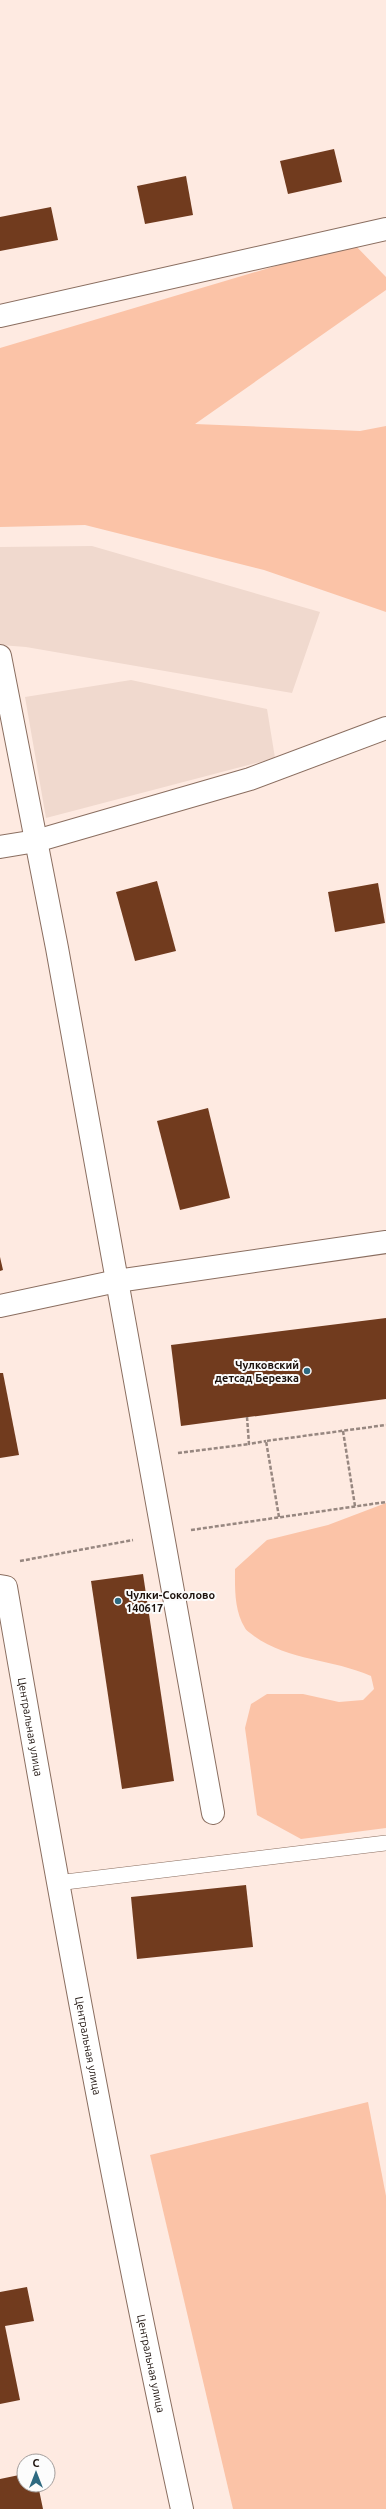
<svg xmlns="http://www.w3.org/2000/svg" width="386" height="2509" viewBox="0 0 386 2509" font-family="Ubuntu,sans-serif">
<rect width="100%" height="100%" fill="#feeae1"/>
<g fill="#f0d9ce">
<path d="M92,546L320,612L292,693L26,647L0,645V547Z"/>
<path d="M131,680L267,709L275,758L46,818L25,697Z"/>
</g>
<g fill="#fbc3a7">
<path d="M353,243L386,277V290L195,424L360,431L386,426V612L264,570L85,525L0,527V348Z"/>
<path d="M386,1503V1828L301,1839L257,1815L245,1728L251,1704L267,1694H303L339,1702L363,1700L374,1689L371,1676C333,1659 289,1661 254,1636C251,1633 246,1631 245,1628C234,1610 235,1589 235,1569L267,1540L328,1525Z"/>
<path d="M368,2102L386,2196V2509H233L150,2155Z"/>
</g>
<g fill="#713b1e">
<path d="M334,149L342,182L288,194L280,161Z"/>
<path d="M186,176L193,215L145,224L137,186Z"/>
<path d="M51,207L58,240L0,251V217Z"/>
<path d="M157,881L176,951L135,961L116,892Z"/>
<path d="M378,883L385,923L335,932L328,892Z"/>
<path d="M208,1108L230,1198L180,1210L157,1121Z"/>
<path d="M0,1257L3,1270L0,1271Z"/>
<path d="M386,1318V1399L181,1426L171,1345Z"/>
<path d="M0,1373H3L19,1455L0,1458Z"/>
<path d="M143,1574L174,1781L122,1789L91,1581Z"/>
<path d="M246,1885L253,1947L137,1959L131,1897Z"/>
<path d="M27,2287L34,2321L5,2326L20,2400L0,2404V2292Z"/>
<path d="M24,2474V2485H38L43,2509H0V2479Z"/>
</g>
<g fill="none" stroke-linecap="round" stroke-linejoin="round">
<defs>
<path id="lane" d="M57,1883L386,1843"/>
<g id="street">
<path d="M0,316L386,229"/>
<path d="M0,656L57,948L213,1813"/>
<path d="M0,847L36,841L250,779L386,728"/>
<path d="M0,1306L117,1281L386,1242"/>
<path id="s1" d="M0,1586L6,1587C59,1895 115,2203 182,2509"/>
</g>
</defs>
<use href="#lane" stroke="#8a6e60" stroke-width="16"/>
<use href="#street" stroke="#8a6e60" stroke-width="24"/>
<g stroke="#978780" stroke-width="2.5" stroke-dasharray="4 2" stroke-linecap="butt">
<path d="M247,1417L249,1444L266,1441"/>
<path d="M343,1431L355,1506"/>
<path d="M178,1453L249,1444"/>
<path d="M279,1517L266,1441L386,1425"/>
<path d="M191,1530L386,1502"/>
<path d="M20,1561L133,1540"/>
</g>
<use href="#lane" stroke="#fff" stroke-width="15"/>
<use href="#street" stroke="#fff" stroke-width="22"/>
</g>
<g fill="#2e6a81" stroke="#fcfcfc" stroke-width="1.5">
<circle cx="307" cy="1371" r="4"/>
<circle cx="118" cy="1601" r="4"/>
</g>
<g text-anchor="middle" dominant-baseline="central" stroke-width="4" stroke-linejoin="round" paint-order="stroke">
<g font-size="11" font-weight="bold" fill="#1d120d" stroke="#fcfcfc" text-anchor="end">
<text x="299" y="1365">Чулковский<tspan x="299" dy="13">детсад Березка</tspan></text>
<text x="126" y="1595" text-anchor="start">Чулки-Соколово<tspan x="126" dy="13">140617</tspan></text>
</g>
<g font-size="11" fill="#1d120d" stroke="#fcfcfc">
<text stroke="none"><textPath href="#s1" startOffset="148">Центральная улица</textPath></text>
<text stroke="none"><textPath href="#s1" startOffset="472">Центральная улица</textPath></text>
<text stroke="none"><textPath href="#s1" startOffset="796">Центральная улица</textPath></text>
</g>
</g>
<g transform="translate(36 2473)"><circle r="19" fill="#fcfcfc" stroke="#a39e9c"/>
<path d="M0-3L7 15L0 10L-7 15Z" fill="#2e6a81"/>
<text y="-6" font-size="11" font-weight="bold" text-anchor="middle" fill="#1d120d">С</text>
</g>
</svg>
